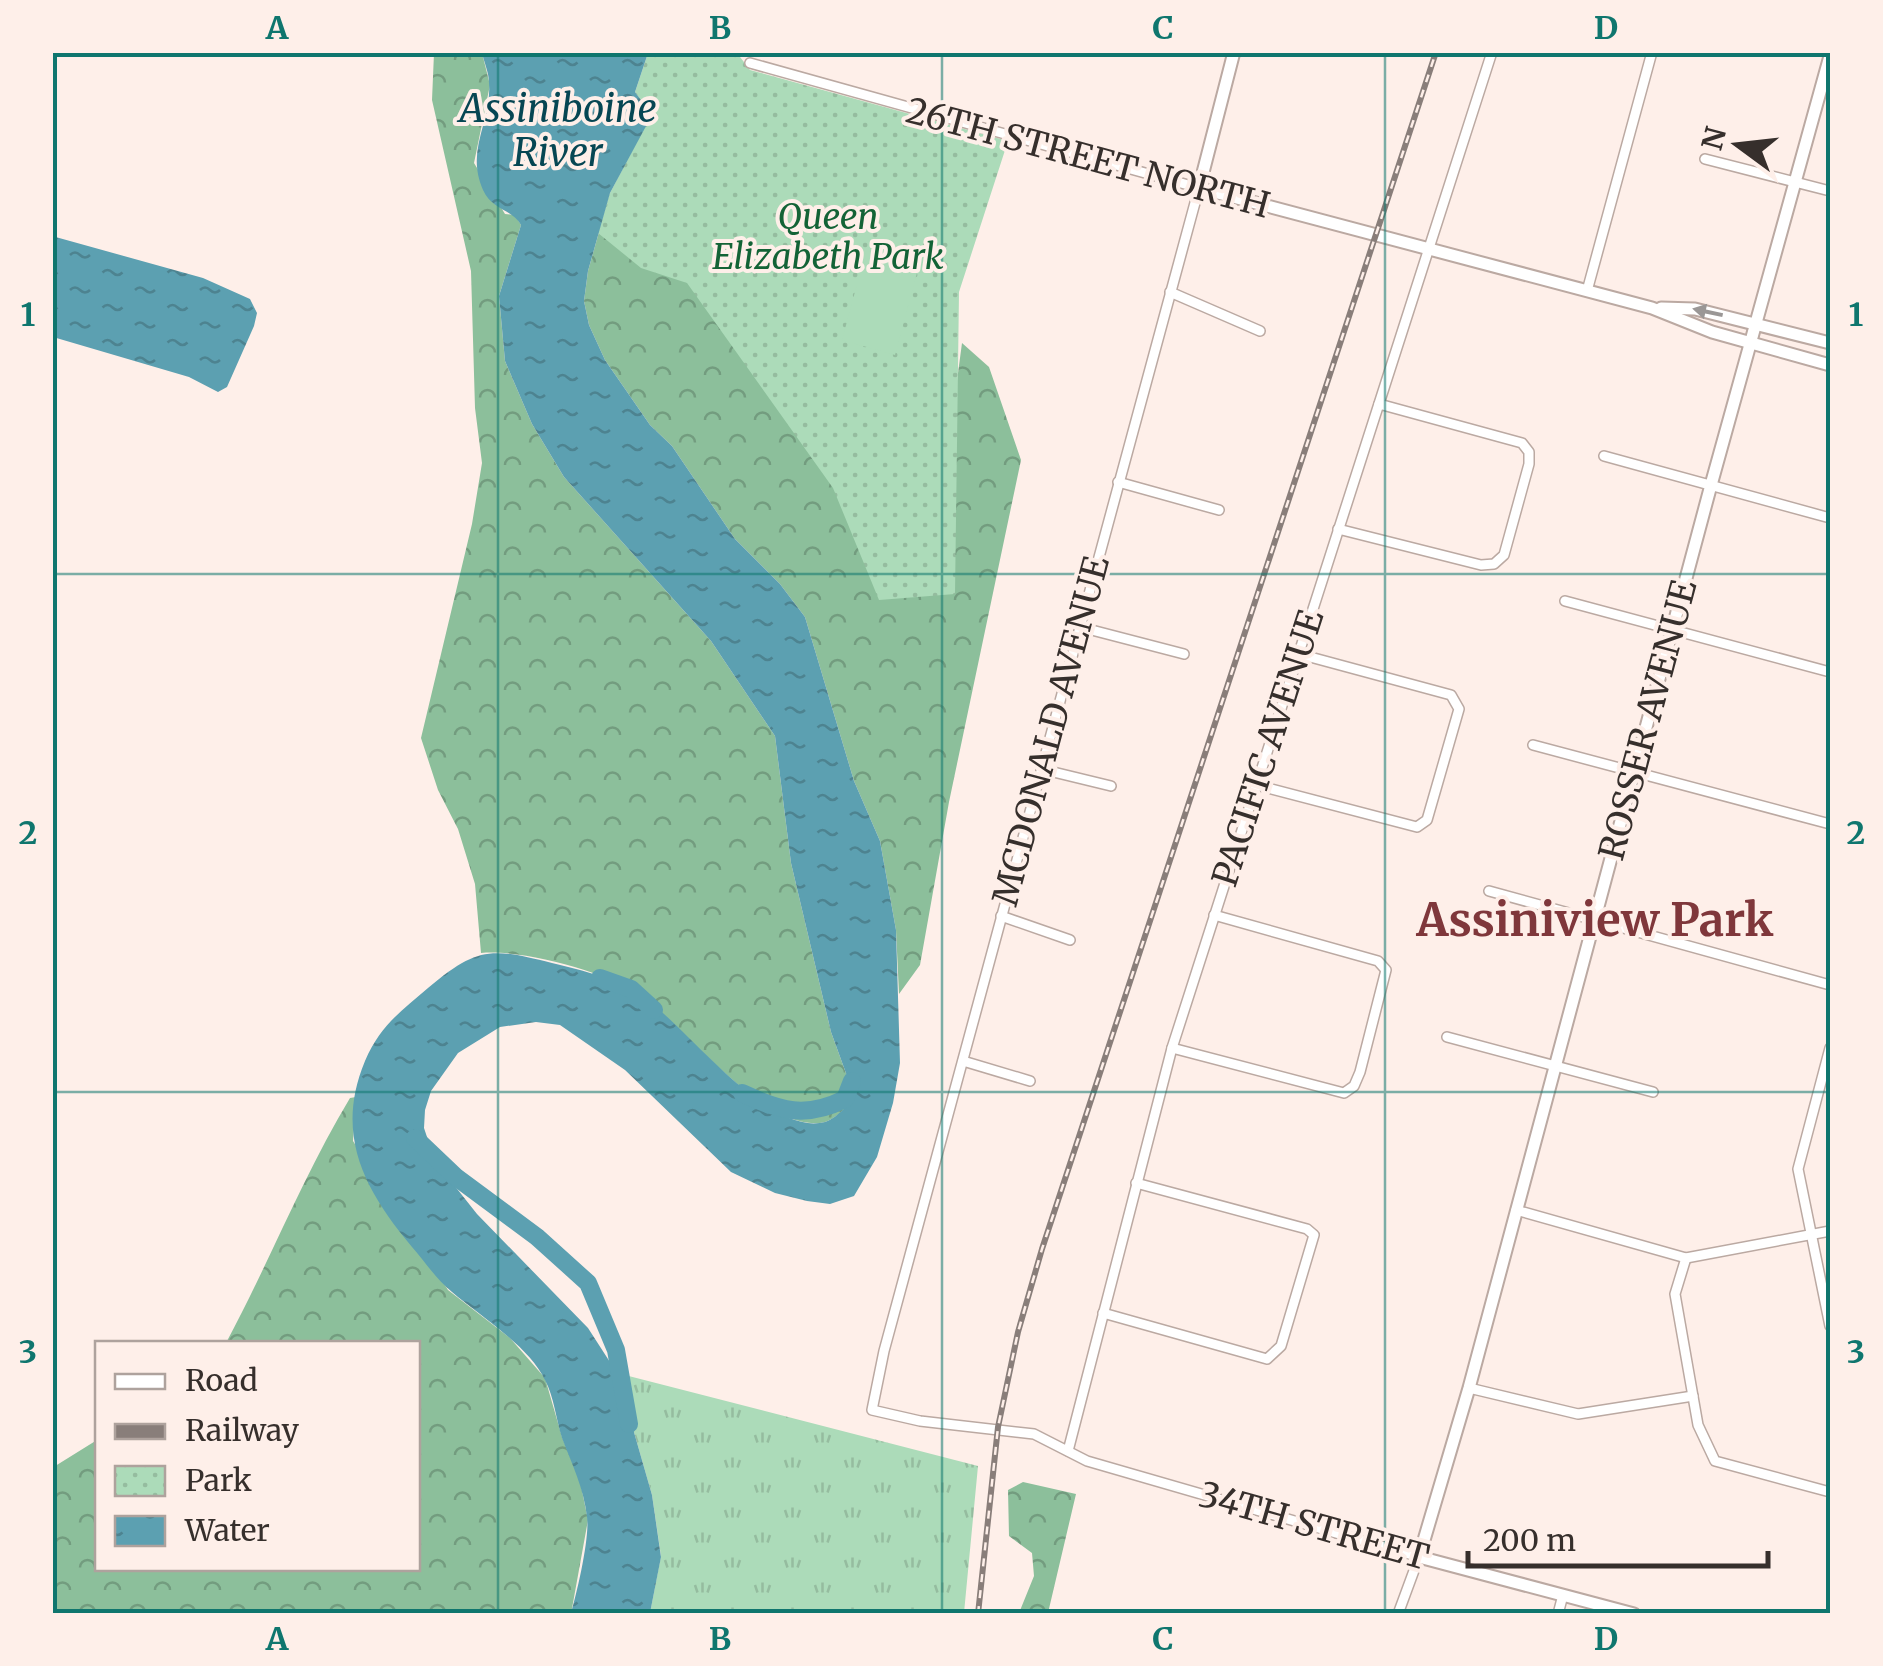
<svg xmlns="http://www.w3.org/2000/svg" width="1883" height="1666" viewBox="0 0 1883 1666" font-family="Merriweather,serif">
<defs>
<pattern id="grass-tufts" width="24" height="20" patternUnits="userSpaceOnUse" patternTransform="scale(2.5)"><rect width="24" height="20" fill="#acdbb9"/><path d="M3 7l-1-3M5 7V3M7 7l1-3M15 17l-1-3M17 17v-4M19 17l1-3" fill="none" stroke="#95bc9f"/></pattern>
<pattern id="forest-crowns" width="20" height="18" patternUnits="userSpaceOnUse" patternTransform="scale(2.5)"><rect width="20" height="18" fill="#8cbf9b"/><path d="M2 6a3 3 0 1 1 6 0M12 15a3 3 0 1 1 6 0" fill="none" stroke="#739c7f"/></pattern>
<pattern id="park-dots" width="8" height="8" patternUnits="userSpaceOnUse" patternTransform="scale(2.5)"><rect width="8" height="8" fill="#acdbb9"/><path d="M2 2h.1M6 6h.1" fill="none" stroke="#95bc9f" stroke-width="1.8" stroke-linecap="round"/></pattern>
<pattern id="water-ripples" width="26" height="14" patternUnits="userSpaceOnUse" patternTransform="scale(2.5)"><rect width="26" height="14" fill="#5ca0b1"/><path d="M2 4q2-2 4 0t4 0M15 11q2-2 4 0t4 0" fill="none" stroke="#4d8390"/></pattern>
</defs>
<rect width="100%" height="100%" fill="#feefe9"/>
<path fill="url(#grass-tufts)" d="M617,1373L978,1466L964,1613H650L661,1556L652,1495Z"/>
<g fill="url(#forest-crowns)">
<path d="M434,53H482L490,85L474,163L505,214L515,215L521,225L499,296L505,361L532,424L564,477L711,641L775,736L791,863L831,1032L847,1076L844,1110C838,1114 832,1120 825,1122C770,1136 687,1031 647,1000C613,973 524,949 481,953L475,884L458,829L438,790L421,738L472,524L482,463L475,408L471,271L432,100Z"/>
<path d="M610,193L948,448L962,343L989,367L1021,460L949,802L920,965L899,994L896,930L880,841L854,781L805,617L780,584L735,539L672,446L650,425L605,360L589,325L584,301L588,271Z"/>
<path d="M356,1097L353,1141L448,1290L510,1338L545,1378L562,1437L580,1481L588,1520L571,1614L53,1613L52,1468L97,1440L98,1568H418V1344L226,1343C269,1263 303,1176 350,1098Z"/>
<path d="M1023,1482L1076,1494L1048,1613H1019L1034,1576L1032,1553L1009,1536L1008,1490Z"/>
</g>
<path fill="url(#park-dots)" d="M648,53H737L750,70L1008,141L959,292L955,594L879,600L833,488L687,283L641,268L598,233L610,193L651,115L635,92Z"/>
<path fill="#acdbb9" d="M866,251L919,265L895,355L842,340Z"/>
<g fill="url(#water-ripples)">
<path d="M482,53H648L635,92L652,115L610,193L588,271L584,301L589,325L605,360L650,425L672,446L735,539L780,584L805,617L854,781L880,841L896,930L900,1063L893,1103L877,1157L854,1196L830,1204L807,1201L775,1193L731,1172L625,1070L560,1025L536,1022L500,1027L458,1053L431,1091L425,1110L424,1128L435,1161L477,1214L588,1328L617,1373L652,1495L661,1557L650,1613H571C577,1593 590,1537 587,1517C584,1489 572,1464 562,1438C556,1419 554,1397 545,1380C529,1346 480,1316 452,1292C437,1280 425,1262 412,1247C365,1191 334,1135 365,1061C380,1026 400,1012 428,988C478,946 491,948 552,963C585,971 614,978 643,997C687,1026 767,1137 825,1122C832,1120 838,1114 844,1109L847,1076L831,1032L791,863L775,736L711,641L564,477L532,424L505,361L499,296L521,225C512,209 492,210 483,190C465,149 492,122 489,83C489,73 484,62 482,53Z"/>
<path d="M52,236L203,278L250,299L257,313L254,326L227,387L218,392L189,377L53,337Z"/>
</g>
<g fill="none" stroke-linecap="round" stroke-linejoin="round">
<g stroke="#5ca0b1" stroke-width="18">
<path d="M600,978L631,989L654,1010"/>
<path d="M742,1093C781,1111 805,1119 845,1099L852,1081"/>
<path d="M415,1138L456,1177L537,1237L588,1283L616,1350L629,1424"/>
</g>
<defs>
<g id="street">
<path d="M750,63L1199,188L884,1351L872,1410L920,1421L1034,1434L1087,1461L1419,1557L1398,1614"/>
<path d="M1705,159L1830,191"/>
<path d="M1587,291L1652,52"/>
<path d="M1170,292L1260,331"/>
<path d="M1604,456L1830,518"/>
<path d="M1118,482L1219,510"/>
<path d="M1338,529L1481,565L1494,564L1504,555L1529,464V452L1522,443L1379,404"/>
<path d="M1565,601L1830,672"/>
<path d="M1080,627L1184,654"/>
<path d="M1533,745L1830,824"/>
<path d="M1041,769L1111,786"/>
<path d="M1256,785L1417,827L1427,820L1459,709L1451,695L1299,654"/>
<path d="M1489,891L1830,985"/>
<path d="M1001,916L1070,940"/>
<path d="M1447,1037L1653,1092"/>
<path d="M1172,1048L1344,1093L1354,1086L1360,1072L1386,970L1378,961L1214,915"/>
<path d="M1830,1048L1798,1169L1830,1326"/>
<path d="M963,1061L1030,1081"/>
<path d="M1516,1210L1686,1258L1830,1231"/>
<path d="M1686,1258L1675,1294L1698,1425L1715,1461L1830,1492"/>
<path d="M1103,1313L1267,1359L1281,1346L1314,1235L1307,1229L1136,1183"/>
<path d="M1469,1388L1578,1414L1693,1396"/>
<path d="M1068,1451L1172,1048L1492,52"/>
<path d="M1558,1614L1563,1595"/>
</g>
<g id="secondary">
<path d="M1234,52L1199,188L1652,308L1712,332L1830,365"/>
<path d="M1661,308L1695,309L1830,343"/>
<path d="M1634,1614L1419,1557L1469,1388L1711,485L1830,56"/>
</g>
</defs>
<use href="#street" stroke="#bba9a2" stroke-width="12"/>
<use href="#secondary" stroke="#bba9a2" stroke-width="15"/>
<use href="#street" stroke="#fff" stroke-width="9"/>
<use href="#secondary" stroke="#fff" stroke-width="11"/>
<defs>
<path id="rail" d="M978,1614L998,1427L1018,1332L1042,1249L1436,52"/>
</defs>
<use href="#rail" stroke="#897e7a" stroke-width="6"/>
<use href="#rail" stroke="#feefe9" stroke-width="2.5" stroke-dasharray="8" stroke-linecap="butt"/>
</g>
<defs><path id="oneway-solid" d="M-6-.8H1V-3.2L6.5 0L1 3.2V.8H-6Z" transform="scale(2.5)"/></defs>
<use fill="#9a9796" href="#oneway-solid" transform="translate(1708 312) rotate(-168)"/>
<path fill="none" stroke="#0f766e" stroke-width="2.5" stroke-opacity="0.55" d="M498,52V1614M942,52V1614M1385,52V1614M52,574H1830M52,1092H1830"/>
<g text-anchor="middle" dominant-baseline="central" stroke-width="8" stroke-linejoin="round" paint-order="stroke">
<g font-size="35" fill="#362f2c" stroke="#feefe9">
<text transform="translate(1088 158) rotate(15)">26TH STREET NORTH</text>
<text transform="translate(1648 720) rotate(-75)">ROSSER AVENUE</text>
<text transform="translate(1051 731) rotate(-75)">MCDONALD AVENUE</text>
<text transform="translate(1268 748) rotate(-72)">PACIFIC AVENUE</text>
<text transform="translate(1314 1526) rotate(16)">34TH STREET</text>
</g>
<g font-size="35" font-style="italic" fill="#136336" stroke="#feefe9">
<text x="828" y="217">Queen<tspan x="828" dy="40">Elizabeth Park</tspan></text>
</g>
<g font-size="38" font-style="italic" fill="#064653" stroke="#feefe9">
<text x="558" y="108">Assiniboine<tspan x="558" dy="44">River</tspan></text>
</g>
<g font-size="45" font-weight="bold" fill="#7f373b" stroke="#feefe9">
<text x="1595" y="920">Assiniview Park</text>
</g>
</g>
<rect width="1883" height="1666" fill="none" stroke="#feefe9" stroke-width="110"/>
<rect x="95" y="1341" width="325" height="230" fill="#feefe9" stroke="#aea29d" stroke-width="2.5"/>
<rect x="115" y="1374" width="50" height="15" fill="#ffffff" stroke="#aea29d" stroke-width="2.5"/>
<text x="185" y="1391" font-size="30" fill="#362f2c">Road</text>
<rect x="115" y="1424" width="50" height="15" fill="#897e7a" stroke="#aea29d" stroke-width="2.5"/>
<text x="185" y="1441" font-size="30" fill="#362f2c">Railway</text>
<rect x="115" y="1466" width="50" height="30" fill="url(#park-dots)" stroke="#aea29d" stroke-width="2.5"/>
<text x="185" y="1491" font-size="30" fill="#362f2c">Park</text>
<rect x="115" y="1516" width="50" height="30" fill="url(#water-ripples)" stroke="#aea29d" stroke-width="2.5"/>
<text x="185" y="1541" font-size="30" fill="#362f2c">Water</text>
<g transform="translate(1738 145) rotate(285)" stroke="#feefe9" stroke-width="8" paint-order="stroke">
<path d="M0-8L18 38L0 25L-18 38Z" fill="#362f2c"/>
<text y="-15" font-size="28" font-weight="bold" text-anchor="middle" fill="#362f2c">N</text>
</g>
<path d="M1468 1551v15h300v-15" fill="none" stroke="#362f2c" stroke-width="5"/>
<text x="1483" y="1551" font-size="30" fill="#362f2c" stroke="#feefe9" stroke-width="8" paint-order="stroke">200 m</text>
<rect x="55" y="55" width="1773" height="1556" fill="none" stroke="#0f766e" stroke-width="4"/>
<g font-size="32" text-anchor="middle" font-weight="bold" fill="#0f766e">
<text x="277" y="39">A</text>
<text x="720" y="39">B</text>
<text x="1163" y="39">C</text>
<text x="1606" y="39">D</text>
<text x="28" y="326">1</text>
<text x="1856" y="326">1</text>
<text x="28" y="844">2</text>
<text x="1856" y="844">2</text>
<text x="28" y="1363">3</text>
<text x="1856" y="1363">3</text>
<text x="277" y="1650">A</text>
<text x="720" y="1650">B</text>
<text x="1163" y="1650">C</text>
<text x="1606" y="1650">D</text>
</g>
</svg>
